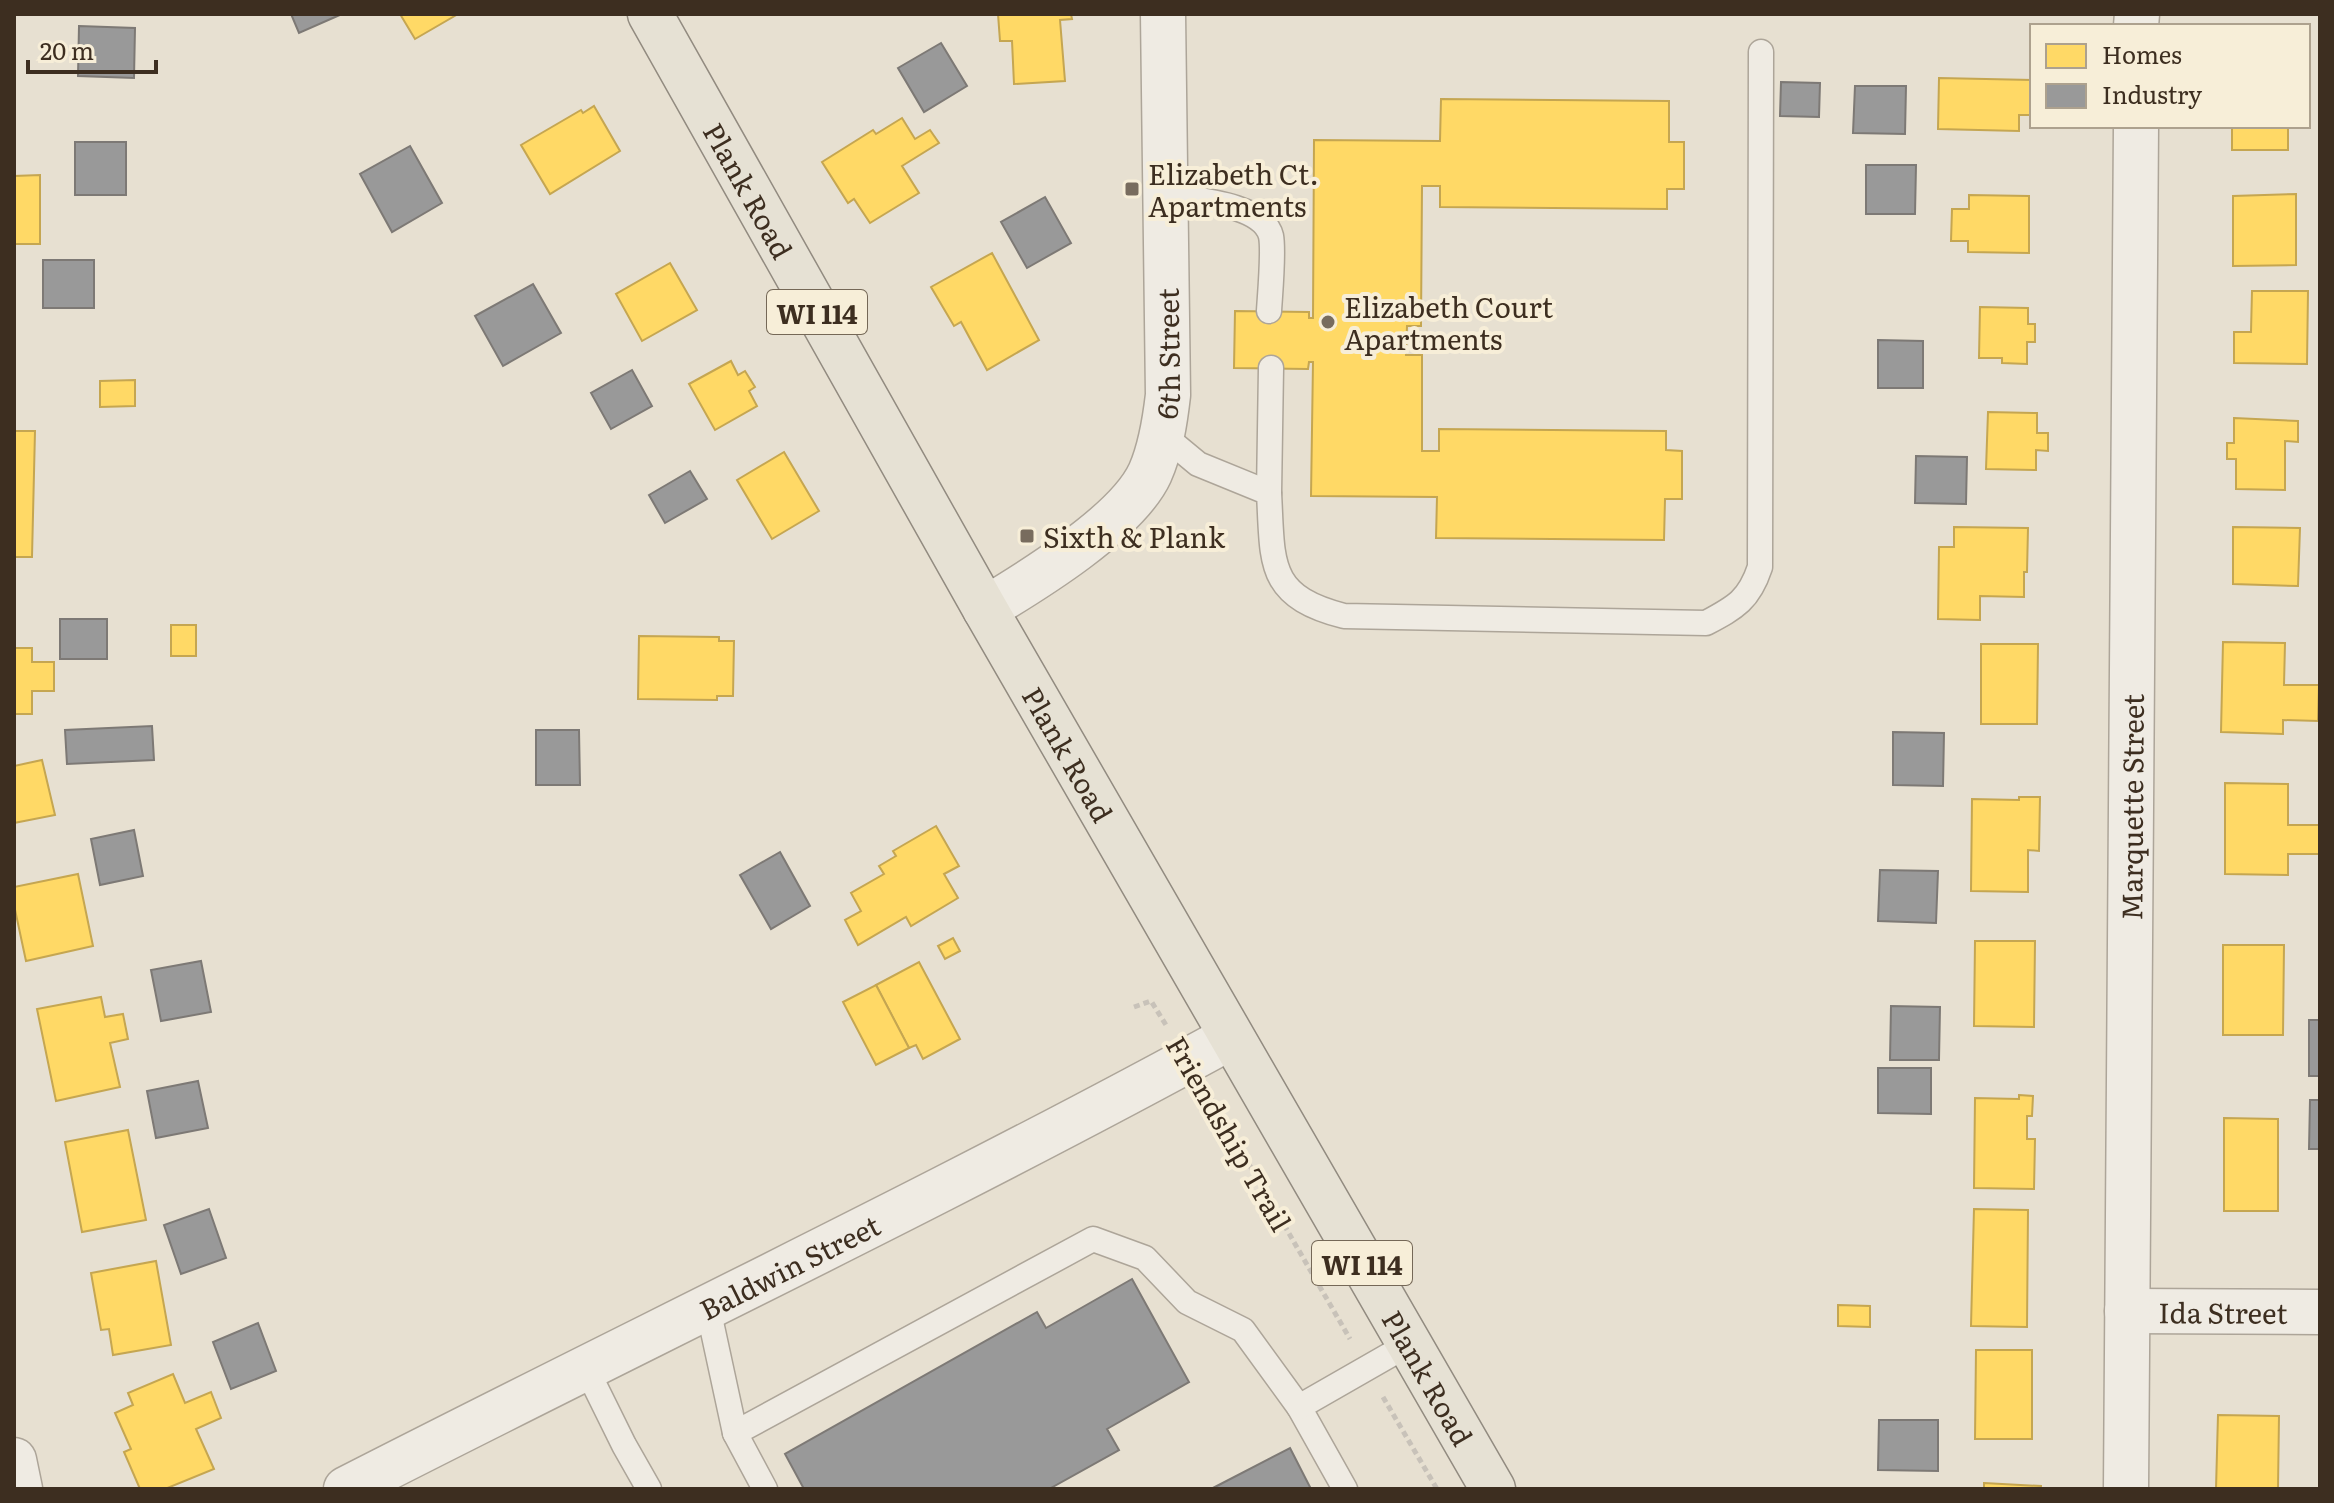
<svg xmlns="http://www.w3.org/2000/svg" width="2334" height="1503" viewBox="0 0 2334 1503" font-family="Literata,serif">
<rect width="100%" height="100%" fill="#e7e0d1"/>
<g fill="#ffd966" stroke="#c5a651" stroke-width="2">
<path d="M400,14H458L415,39Z"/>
<path d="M998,14H1071L1072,19L1060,20L1065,81L1014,84L1012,41H1000Z"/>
<path d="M1939,78L2032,80V115H2019V131L1938,129Z"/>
<path d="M1441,99L1669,101V142H1684V189H1667V209L1440,207V186H1422L1421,326H1407L1406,355H1422V451H1439V429L1666,431V450L1682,451V499H1665L1664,540L1436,538L1437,497L1311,496L1313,362H1309L1308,369L1234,368L1235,311L1309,312V318H1313L1314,140L1440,141Z"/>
<path d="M594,106L620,151L550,194L521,145L581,110L583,113Z"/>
<path d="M902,118L915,139L930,130L939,143L902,166L919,193L870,223L854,199L848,203L822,162L873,130L876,134Z"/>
<path d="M2232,126H2307V128H2288V150H2232Z"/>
<path d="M40,175V244H14V176Z"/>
<path d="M2296,194V265L2233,266V196Z"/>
<path d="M1969,195L2029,196V253L1968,252V241H1951L1952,209H1969Z"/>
<path d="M992,253L1039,340L987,370L961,322L954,326L931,287Z"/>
<path d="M670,263L697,310L642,341L616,294Z"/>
<path d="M2252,291H2308L2307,364L2234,363V332H2251Z"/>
<path d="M1980,307L2028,308V324H2035V342H2027V364L2002,363V358H1979Z"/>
<path d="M731,361L738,375L745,371L755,387L749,391L757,406L715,430L689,384Z"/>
<path d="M135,380V406L100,407V381Z"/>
<path d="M1988,412L2037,413V433H2048V451L2036,450V470L1986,469Z"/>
<path d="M2234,418L2298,421V442L2285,441V490L2236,489V459H2227V443H2234Z"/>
<path d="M14,431H35L32,557H14Z"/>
<path d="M784,452L819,511L772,539L737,480Z"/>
<path d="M1954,527L2028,528L2027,572H2024V597L1980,596V620L1938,619L1939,547H1954Z"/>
<path d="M2233,527L2300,528L2298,586L2233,584Z"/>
<rect x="171" y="625" width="25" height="31"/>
<path d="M639,636L719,637V641H734L733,696H717V700L638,699Z"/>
<path d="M2223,642L2285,643L2284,685H2319L2318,721L2283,720V734L2221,732Z"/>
<path d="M1981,644H2038L2037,724H1981Z"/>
<path d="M14,648H32V662H54V691H32V714H14Z"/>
<path d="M42,760L55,815L14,823V766Z"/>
<path d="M2225,783L2288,784V825H2320V854H2288V875L2225,874Z"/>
<path d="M2019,797H2040L2039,851L2028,850V892L1971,891L1972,799L2019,800Z"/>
<path d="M936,826L959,866L944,874L958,898L911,926L906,917L858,945L845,920L861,911L851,893L884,874L879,866L896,856L893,851Z"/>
<path d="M78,874L93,946L26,961L14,905V887Z"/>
<path d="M953,938L960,951L945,959L938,946Z"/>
<path d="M1975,941H2035L2034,1027L1974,1026Z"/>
<path d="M2223,945H2284L2283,1035H2223Z"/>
<path d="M919,962L960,1039L923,1059L916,1045L909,1048L876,985Z"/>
<path d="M876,985L909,1048L876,1065L843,1002Z"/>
<path d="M101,997L105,1017L123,1014L128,1039L110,1043L120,1087L56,1101L37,1009Z"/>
<path d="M2019,1095L2033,1096L2032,1116H2027V1139H2035L2034,1189L1974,1188L1975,1098L2019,1099Z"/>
<path d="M2224,1118L2278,1119V1211H2224Z"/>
<path d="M128,1130L146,1220L82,1232L65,1142Z"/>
<path d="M1974,1209L2028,1210L2027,1327L1971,1326Z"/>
<path d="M156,1261L171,1345L113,1355L109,1329L101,1330L91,1273Z"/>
<path d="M1838,1305L1870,1306V1327L1838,1326Z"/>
<path d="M1976,1350H2032V1439H1975Z"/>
<path d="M173,1374L185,1403L211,1392L221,1418L196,1429L214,1469L165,1489H140L124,1452L131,1449L115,1413L133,1405L128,1393Z"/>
<path d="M2218,1415L2279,1416L2278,1489H2216Z"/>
<path d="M1984,1483L2041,1486V1489H1984Z"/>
</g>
<g fill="#999" stroke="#7d7975" stroke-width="2">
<path d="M291,14H342L299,33Z"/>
<path d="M79,26L135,28L134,78L78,76Z"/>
<path d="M941,43L967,86L924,112L898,68Z"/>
<path d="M1781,82L1820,83L1819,117L1780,116Z"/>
<path d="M1855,86H1906L1905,134L1853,133Z"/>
<rect x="75" y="142" width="51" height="53"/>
<path d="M410,146L442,203L392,232L360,174Z"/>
<path d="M1866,165H1916L1915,214H1866Z"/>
<path d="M1045,197L1071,243L1027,268L1001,222Z"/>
<rect x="43" y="260" width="51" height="48"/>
<path d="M533,284L561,333L503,366L475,316Z"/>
<path d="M1878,340L1923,341V388H1878Z"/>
<path d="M632,370L652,406L611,429L591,393Z"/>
<path d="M1916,456L1967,457L1966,504L1915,503Z"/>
<path d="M690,471L707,499L665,523L649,495Z"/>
<rect x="60" y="619" width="47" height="40"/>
<path d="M152,726L154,760L67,764L65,730Z"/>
<path d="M536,730H579L580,785H536Z"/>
<path d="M1893,732L1944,733L1943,786L1893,785Z"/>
<path d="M134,830L143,876L100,885L91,839Z"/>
<path d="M780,852L810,906L771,929L740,875Z"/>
<path d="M1880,870L1938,871L1936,923L1878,921Z"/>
<path d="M201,961L211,1012L161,1021L151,970Z"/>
<path d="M1891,1006L1940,1007L1939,1060H1890Z"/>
<rect x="2309" y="1020" width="11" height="56"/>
<path d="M1878,1068H1931V1114L1878,1113Z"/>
<path d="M198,1081L208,1128L156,1138L147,1091Z"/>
<path d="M2310,1100H2320V1149H2309Z"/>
<path d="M209,1209L226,1258L181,1274L164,1225Z"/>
<path d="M1132,1279L1189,1382L1107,1429L1119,1450L1049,1489H804L785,1454L1037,1312L1046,1328Z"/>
<path d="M258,1323L276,1371L231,1389L213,1342Z"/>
<path d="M1879,1420H1938V1471L1878,1470Z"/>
<path d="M1290,1448L1311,1489H1211Z"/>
</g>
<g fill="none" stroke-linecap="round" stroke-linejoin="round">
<defs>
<g id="lane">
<path d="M1165,195C1193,200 1263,203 1271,236C1274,251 1270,294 1269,311"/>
<path d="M1163,435L1198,464L1269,493C1273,563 1266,596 1344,616L1706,623C1736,607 1749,600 1760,567L1761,52"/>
<path d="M1269,493L1271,368"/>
<path d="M708,1308L735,1433L765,1489"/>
<path d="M585,1366L624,1445L649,1489"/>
<path d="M1299,1407L1345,1489"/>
<path d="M735,1433L1093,1239L1145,1258L1187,1302L1243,1330L1299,1407L1409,1344"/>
</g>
<g id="street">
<path d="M2136,26L2137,14"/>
<path id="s1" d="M985,609C1032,581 1127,523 1150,473C1161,448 1165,421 1168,395L1163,14"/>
<path id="s2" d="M2127,1311L2320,1312"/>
<path d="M14,1460L20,1489"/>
<path id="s3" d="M346,1489C641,1338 940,1196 1231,1037"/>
<path id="s4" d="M2126,1489L2136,126"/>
</g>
<g id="primary">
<path id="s5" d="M650,14L985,609L1493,1489"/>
</g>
</defs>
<use href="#lane" stroke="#ada599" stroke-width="27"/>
<use href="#street" stroke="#ada599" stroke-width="47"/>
<use href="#primary" stroke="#928b80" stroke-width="47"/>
<g stroke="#c8c2b9" stroke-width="5" stroke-dasharray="6 4" stroke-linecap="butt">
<path d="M1134,1007L1151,1001L1166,1025"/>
<path d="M1209,1095L1350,1339"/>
<path d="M1383,1397L1437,1489"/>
</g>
<use href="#lane" stroke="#efebe3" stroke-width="24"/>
<use href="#street" stroke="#efebe3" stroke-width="44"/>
<use href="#primary" stroke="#e6e1d4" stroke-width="44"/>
</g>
<g fill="#786c5e" stroke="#f7eed8" stroke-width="3">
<rect x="1124" y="181" width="16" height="16" rx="4"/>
<circle cx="1328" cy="322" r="8"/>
<rect x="1019" y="528" width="16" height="16" rx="4"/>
</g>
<g text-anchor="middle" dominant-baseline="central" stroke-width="8" stroke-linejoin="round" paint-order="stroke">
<g fill="#f7eed8" stroke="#756857" stroke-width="2">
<rect x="767" y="290" width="100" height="44" rx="6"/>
<rect x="1312" y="1241" width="100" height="44" rx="6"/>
</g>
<g font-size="26" font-weight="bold" fill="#3d2e20">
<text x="817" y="312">WI 114</text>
<text x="1362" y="1263">WI 114</text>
</g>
<g font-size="28" fill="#3d2e20" stroke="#f7eed8" text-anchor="start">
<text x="1148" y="173">Elizabeth Ct.<tspan x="1148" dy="32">Apartments</tspan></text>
<text x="1344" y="306">Elizabeth Court<tspan x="1344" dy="32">Apartments</tspan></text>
<text x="1043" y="536">Sixth &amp; Plank</text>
</g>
<g font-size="28" fill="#3d2e20" stroke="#f7eed8">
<text stroke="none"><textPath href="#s5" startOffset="202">Plank Road</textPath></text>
<text stroke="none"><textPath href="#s1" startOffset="338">6th Street</textPath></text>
<text stroke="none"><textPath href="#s5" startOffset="850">Plank Road</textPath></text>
<text stroke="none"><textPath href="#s4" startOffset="682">Marquette Street</textPath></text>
<text transform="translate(1230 1133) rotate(60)">Friendship Trail</text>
<text stroke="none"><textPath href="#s3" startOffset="496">Baldwin Street</textPath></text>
<text stroke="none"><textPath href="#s2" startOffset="96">Ida Street</textPath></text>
<text stroke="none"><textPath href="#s5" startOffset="1570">Plank Road</textPath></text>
</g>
</g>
<rect width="2334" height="1503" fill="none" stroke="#3d2e20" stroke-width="32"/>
<rect x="2030" y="24" width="280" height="104" fill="#f7eed8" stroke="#ada18e" stroke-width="2"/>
<rect x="2046" y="44" width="40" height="24" fill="#ffd966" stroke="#ada18e" stroke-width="2"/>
<text x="2102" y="64" font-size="24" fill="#3d2e20">Homes</text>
<rect x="2046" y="84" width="40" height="24" fill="#999999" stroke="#ada18e" stroke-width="2"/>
<text x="2102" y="104" font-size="24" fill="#3d2e20">Industry</text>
<path d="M28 60v12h128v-12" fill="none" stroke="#3d2e20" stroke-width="4"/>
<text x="40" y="60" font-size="24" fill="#3d2e20" stroke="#f7eed8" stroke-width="6" paint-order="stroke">20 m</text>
</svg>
